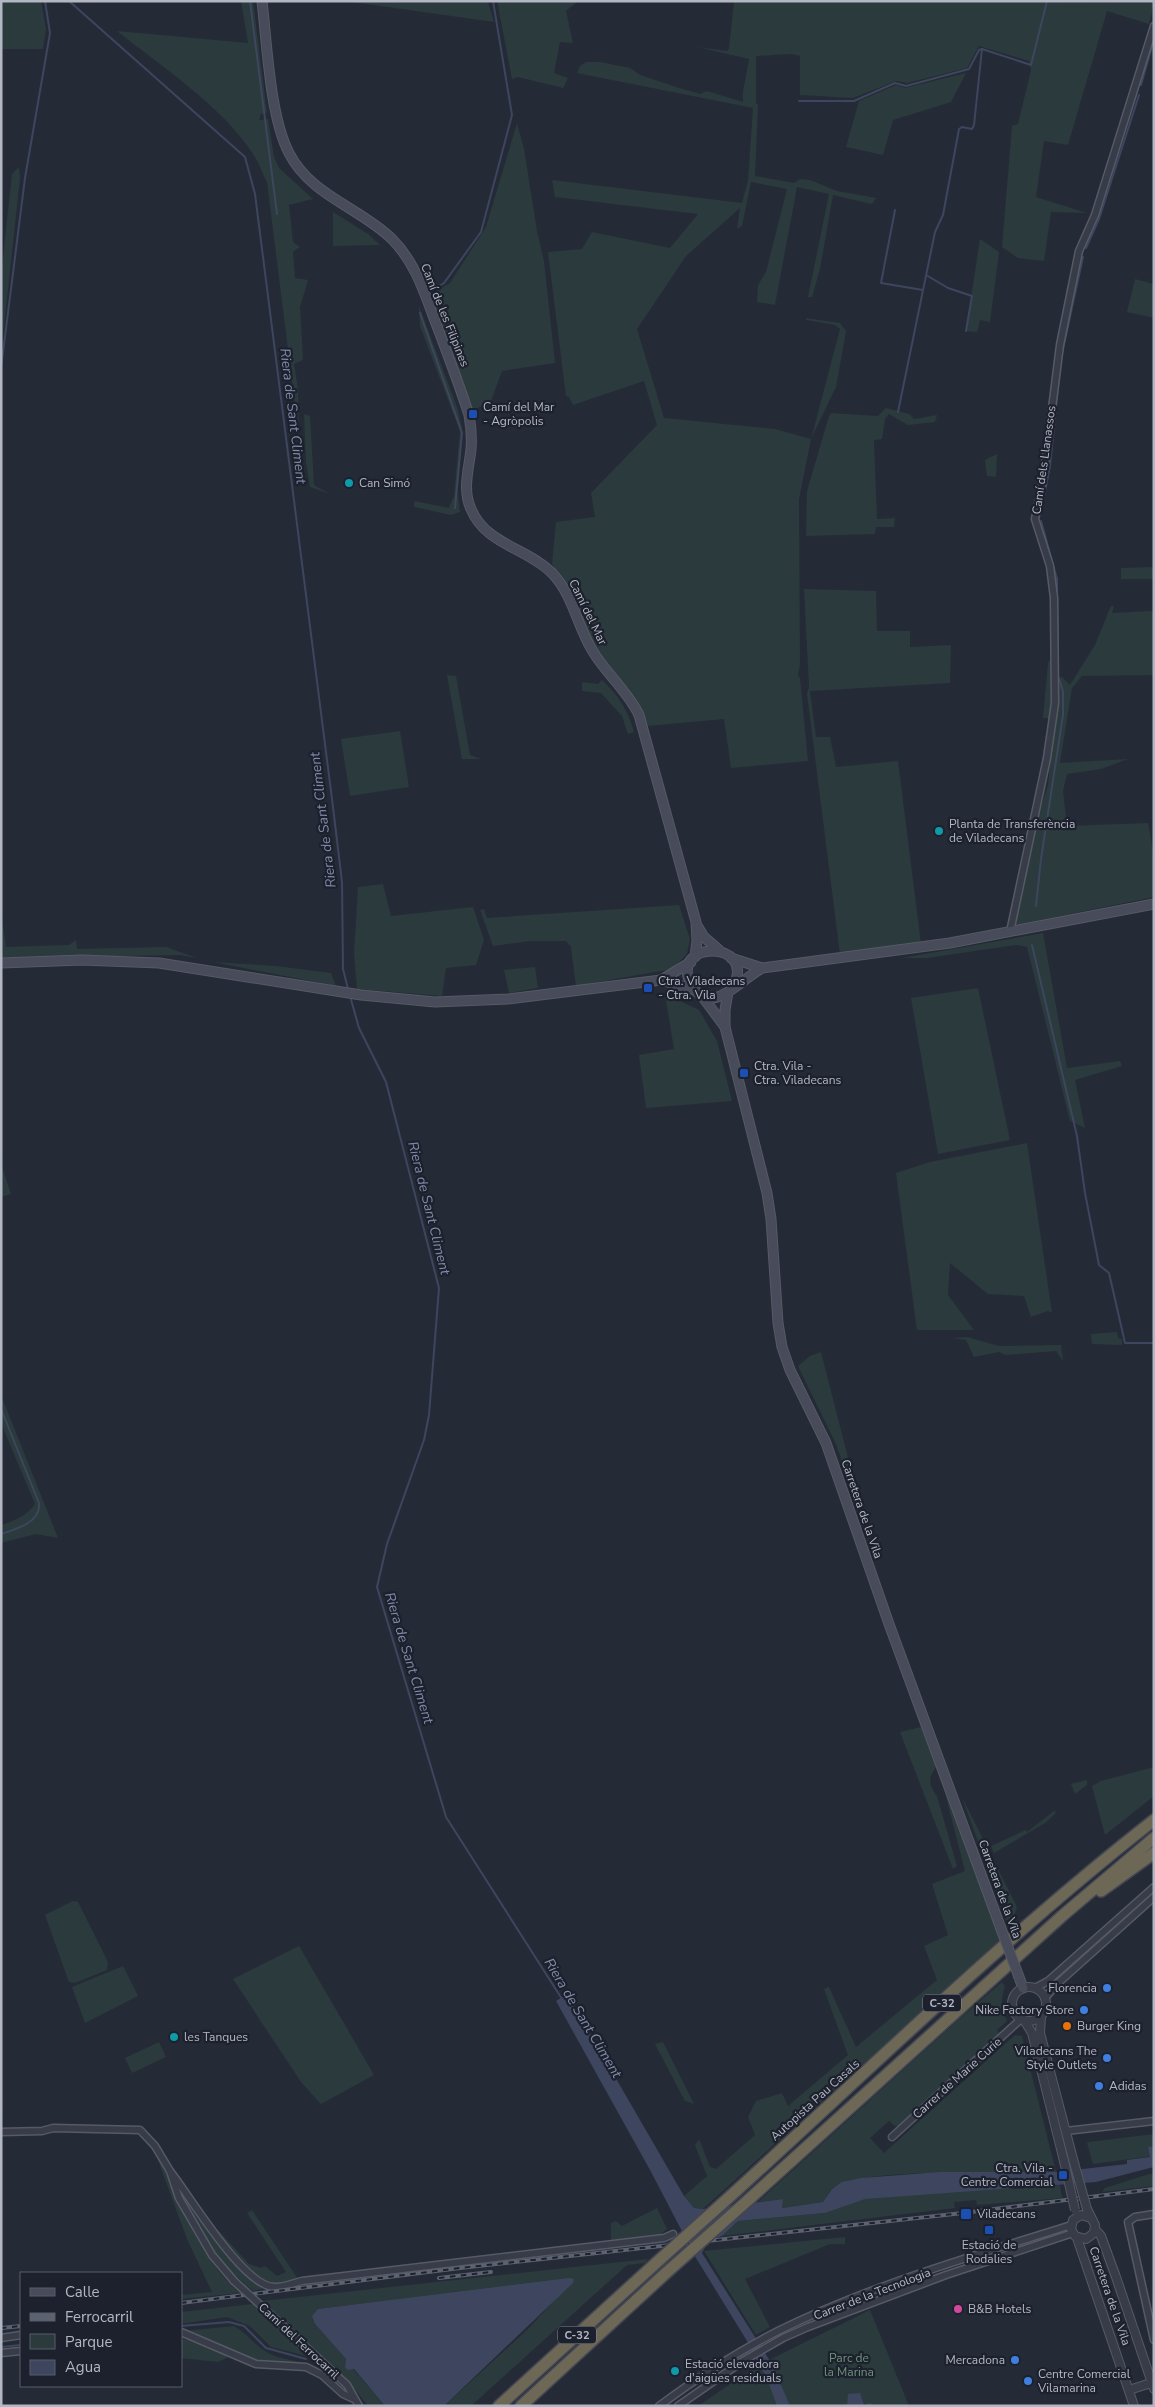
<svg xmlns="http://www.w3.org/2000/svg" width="1155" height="2407" viewBox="0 0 1155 2407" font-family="'Nunito Sans',sans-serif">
<rect width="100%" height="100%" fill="#252a37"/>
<g fill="#2b3a3c">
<path d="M1,1H41L46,29L43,49H1Z"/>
<path d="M241,1H253L267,113L261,114L259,120L268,119L274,157L279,168L313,199L289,205L293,242L300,247L293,252L295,278L308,280L300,307L303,360L294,364L298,389L299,437L267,182C262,173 259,163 253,154C222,106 162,67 117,31L248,43Z"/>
<path d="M345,1H488L494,22Z"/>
<path d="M497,1H578L566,11L573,43L560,42L554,73L568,78L563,88L518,77L512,79Z"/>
<path d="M734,1L1154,3L1149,24L1107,11L1068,145L1044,141L1036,197L1087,213L1051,212L1044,261L1018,258L1002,247L1012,126L1018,124L1031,70L1029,61L979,46L967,68L907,83L896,81L853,98L800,95V56L792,54L756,56V104H758L755,176L794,183L800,179L810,180L837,191L876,198L872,204L833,195L820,269L812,297H808L829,194L797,187L775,305L757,302L758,285L766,272L787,189L751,182L742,226L737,229L740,208L686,256L637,329L664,418L775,429L811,439L840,329L835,325L806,320V318L840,323L846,331L836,387L811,439L799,499L800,664L798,675L800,678L808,761L731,768L724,719L647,726L630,690L605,661L589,636L576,601L552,564L556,522L595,517L591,493L657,425L644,381L573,405L569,397L566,396L548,252L582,249L592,232L670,248L698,214L555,197L552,180L742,203L748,180L753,108L577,73L580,66L586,62H600L630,68L640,75L676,87L700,94L707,91L743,102V91L749,59L697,47L727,51L729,49Z"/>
<path d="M966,73L951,102L893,120L883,155L846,147L859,101L896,85L905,88Z"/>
<path d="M517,123L524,149L537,231L544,261L555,363L502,371L491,401L472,411L431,300L433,293L450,283L486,227Z"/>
<path d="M19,167L20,178L1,354V276L12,174Z"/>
<path d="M333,212L368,234L380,245L333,246Z"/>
<path d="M980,239L999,252L990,322L980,320L977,332L966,331Z"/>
<path d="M1135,279L1154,284V318L1127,312Z"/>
<path d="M419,306L457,407L462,427L457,489L460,512L451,515L414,507V501L449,508L454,496L460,431L420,326Z"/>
<path d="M886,408L909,414L914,419L937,415L935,422L908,425L889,414L885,419L882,439L874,440L877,519L895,518L894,527H876L875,534L806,536L807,491L829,416L831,413L878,416Z"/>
<path d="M304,414L310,416L314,485L330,494L310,487L306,463Z"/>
<path d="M997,454L996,477L987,476L985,460Z"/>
<path d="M1154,567V579H1121V568Z"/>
<path d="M804,589L876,591L877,631H910V647L951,645L950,683L810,691L816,737H830L836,767L898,761L921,944L840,954L807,694L809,686Z"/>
<path d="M1111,606H1114L1112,613L1154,611V675L1082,676L1072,688L1060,763L1128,759L1101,769L1067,774L1063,791L1067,826L1148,823L1154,856V897L1016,925L1037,820L1048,785L1058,685L1061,676L1070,685L1095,645Z"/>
<path d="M1052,656V690L1049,718H1043L1048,663Z"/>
<path d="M447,675L456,676L470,755L481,759H462Z"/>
<path d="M602,680C618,695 628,710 634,732L628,734L622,716L601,693L582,691V682L598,684Z"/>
<path d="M400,731L409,787L350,796L341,739Z"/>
<path d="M383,884L391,916L473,907L484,940L476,965L446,968L442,996L357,989L354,953L358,887Z"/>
<path d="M679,905L690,939L687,954L672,969L576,986L571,947L566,941H529L493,946L480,910L484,909L487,918Z"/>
<path d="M1,911L6,947L69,945L76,940L77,949L166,947L197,958L179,955L1,958Z"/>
<path d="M1043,933L1067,1068L1120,1061L1122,1066L1075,1080L1085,1128L1070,1121L1027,947L1016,945L927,958H902Z"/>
<path d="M213,962L276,966L331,973L336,986Z"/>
<path d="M535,967L538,988L509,993L504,970Z"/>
<path d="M978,988L1010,1140L938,1154L911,998Z"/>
<path d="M665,994L699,1010L717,1041L732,1101L646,1108L639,1055L674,1049Z"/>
<path d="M1027,1143L1052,1313L1048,1311L1031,1317L1024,1296L988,1294L950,1263L948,1295L974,1330H917L896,1173L930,1162Z"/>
<path d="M1,1164L11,1194L1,1197Z"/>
<path d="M1117,1332L1118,1338L1122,1339V1345L1092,1344L1091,1334Z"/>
<path d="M967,1337L999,1346L1061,1345L1063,1361L1056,1351L1006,1355L999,1352L974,1357L966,1340L952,1338Z"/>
<path d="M821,1352L867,1532L836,1444L798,1366L810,1356Z"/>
<path d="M1,1395L58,1538L36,1534L1,1543V1525C14,1521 27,1516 35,1504L1,1423Z"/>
<path d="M921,1727L937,1766C928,1777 928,1784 937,1796L957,1866L953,1869L900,1732Z"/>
<path d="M1154,1767V1796L1105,1835L1092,1786L1101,1781Z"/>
<path d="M1087,1780V1785L1075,1794L1071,1784Z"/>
<path d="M944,1789L1000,1940L703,2209L694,2208L684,2196L707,2176L695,2145L699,2139L710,2167L716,2169L755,2135L748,2117L756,2101L782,2093L788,2106L848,2055L824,1989L829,1987L856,2047L937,1980L924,1946L948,1935L932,1884L965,1871Z"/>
<path d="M961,1795L1017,1907L1014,1916L1008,1923Z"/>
<path d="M1054,1811L1056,1813L1045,1823L994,1853L991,1846L1026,1830L1027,1832Z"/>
<path d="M73,1901L78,1902L108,1962L107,1970L75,1983L69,1982L45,1915Z"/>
<path d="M299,1946L374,2075L321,2104L301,2082L233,1979Z"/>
<path d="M123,1966L138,1996L85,2023L72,1987Z"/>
<path d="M1002,1982L1005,1986C1001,1999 1000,2008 1007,2021L997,2030L999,2034L900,2126H895L889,2121L870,2138L884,2153L1015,2035L1022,2036L1056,2172C1015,2174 857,2166 832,2189C828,2193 826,2199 823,2202L781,2208L783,2199L758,2202L958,2020Z"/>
<path d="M159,2042L166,2057L132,2073L125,2058Z"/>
<path d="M663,2042L694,2104L685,2101L655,2044Z"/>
<path d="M1154,2134V2146H1151L1153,2156L1093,2164L1087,2143L1089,2142Z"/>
<path d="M154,2149C180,2198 196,2256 240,2293L181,2299V2295L212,2292L187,2239Z"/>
<path d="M1149,2174H1154V2186L1102,2192L1105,2188Z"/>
<path d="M1060,2185L1062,2198L977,2205L976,2200L954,2202L955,2208L722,2236L738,2221L825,2213L858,2196L925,2189H1014Z"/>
<path d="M185,2196L207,2230L263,2289L253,2291L227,2269L212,2250L184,2198Z"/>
<path d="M657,2208L667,2229L661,2234L611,2240V2223L616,2221L622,2226Z"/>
<path d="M252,2210L298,2279L268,2284L263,2281L236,2257L212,2228L218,2230L249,2264L261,2268L265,2266L277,2276L286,2272L247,2213Z"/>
<path d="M845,2237V2244H830L745,2279L770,2327L756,2335L704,2251Z"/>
<path d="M648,2259L645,2263L627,2265L471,2406H444L528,2329L574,2279L318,2309L315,2324L346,2359L345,2367L353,2369L385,2406H368L349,2382L262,2301Z"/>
<path d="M253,2304L314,2358L271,2347L250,2326L227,2317L181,2324V2312Z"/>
<path d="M870,2310L909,2406H698L755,2367Z"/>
<path d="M234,2326C246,2333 254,2344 265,2351C275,2358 288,2359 299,2362L301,2365L269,2364L245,2359L184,2331Z"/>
<path d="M181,2339L188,2340L229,2357L218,2362L181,2358Z"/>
</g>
<g fill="#3d465e">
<path d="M567,1994L684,2196L694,2208L703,2209L783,2199L782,2208L823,2202L832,2189L842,2182L861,2178L940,2172H1056L1127,2164V2160L1150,2157L1148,2147L1154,2146V2167L1096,2182L865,2199L825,2213L738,2221L722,2236L708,2241L702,2253L772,2364L790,2406H777L768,2381L747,2341L696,2258L650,2170L556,2001Z"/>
<path d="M569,2278L574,2279L573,2283L444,2406H385L354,2369L348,2370L345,2367L346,2359L315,2324L312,2316L318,2309Z"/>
<path d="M860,2393L864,2405L871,2403L872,2406H847L848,2394Z"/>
</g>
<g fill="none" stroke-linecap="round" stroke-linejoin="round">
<g stroke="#3d465e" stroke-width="2">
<path d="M69,1L245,157L255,194L333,807L342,882L343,969L348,989"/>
<path d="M250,1L277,214"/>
<path d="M982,49L1031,65L1047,1"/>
<path d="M1141,85L1154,39"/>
<path d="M799,101H854L895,83L906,86L969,69L979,50L982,49"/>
<path d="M895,210L881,283L923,290"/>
<path d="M1086,248L1099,219L1139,95"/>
<path d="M926,275L948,288L972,296L966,331"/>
<path d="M431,291L444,283L481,232L512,115L493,1"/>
<path d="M420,313L462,433L455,508"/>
<path d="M1,368L25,178L50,33L45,1"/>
<path d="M898,412L935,232L943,215L959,129L962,127L972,129L974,125L982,49"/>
<path d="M1041,512L1050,466L1061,358L1083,257"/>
<path d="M1041,521L1057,579L1058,669"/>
<path d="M1036,906L1041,859L1063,715V691L1058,676"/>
<path d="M1032,945L1077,1136L1085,1193L1099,1265L1109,1273L1125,1343H1154"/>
<path d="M350,996L359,1028L386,1082L439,1288L429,1415L424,1440L387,1544L377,1587L446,1817L562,1999"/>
<path d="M1,1409L39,1503C41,1522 17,1529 1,1534"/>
<path d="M181,2326L229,2322L244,2326L266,2348L306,2359"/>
<path d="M1,2347L21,2345"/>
</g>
<defs>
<g id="minor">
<path d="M1010,932L1047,758L1055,703L1054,598L1050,566L1035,519L1043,480L1060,345L1079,251L1095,215L1154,26"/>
<path d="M1035,1988L1048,1981L1154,1887"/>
<path d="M1045,1998L1057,1984L1154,1897"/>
<path d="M1066,2131L1154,2121"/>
<path d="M1,2132L42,2131L53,2128L140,2130L155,2146L170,2171L179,2198L212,2255L234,2281"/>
<path d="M892,2137L1021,2019"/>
<path d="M170,2171C190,2196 244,2288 275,2287C284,2287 294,2283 302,2281L664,2238L673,2234"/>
<path d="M1154,2214L1135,2217L1128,2222L1154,2340"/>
<path d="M268,2312L347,2385L359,2406"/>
<path d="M181,2332L256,2364L306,2367L322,2375L343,2394L354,2399"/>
<path d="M1,2338L21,2335"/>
<path d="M1,2353L21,2351"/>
<path d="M659,2406C697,2378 737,2352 778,2331C871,2285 973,2256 1071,2225"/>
<path d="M678,2406L743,2361L783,2338L808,2327L946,2275L1073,2233"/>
</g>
<g id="tertiary">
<circle cx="1029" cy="2004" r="17"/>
<path d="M1041,2016L1040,2033L1073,2159"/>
<path d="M1024,2020L1032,2033L1064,2161"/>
<path d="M1087,2209L1095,2225L1094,2233L1086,2239L1075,2236L1071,2229L1073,2220L1081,2215L1091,2218"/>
<path d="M1095,2229L1101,2236L1116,2277L1154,2389"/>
<path d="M1077,2238L1134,2406"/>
<path d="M1129,2390L1151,2383"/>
</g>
<g id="secondary">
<path d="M262,1C267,44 270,117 289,153C311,196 359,207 392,239C416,263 425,295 437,326C448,355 459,384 469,415C471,426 472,437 471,449C469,469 462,489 471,509C485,544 527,548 552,573C573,595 577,625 592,650C606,674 627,690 639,715L696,922L697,941L695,957"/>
<path d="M698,927L704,937L719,950"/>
<path d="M731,958L762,968"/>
<path d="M1,963L82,960L159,963L361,995L435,1002L508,999L661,980L695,990"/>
<path d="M661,980L691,962"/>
<path d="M733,987C758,939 668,940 691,984C695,993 704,998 713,998C725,998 749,975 762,968L950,943L1154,904"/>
<path d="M728,992L725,1010V1027L767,1193L771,1219L778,1323L782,1347L790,1370L826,1443L889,1624L1000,1926"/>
<path d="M702,996L725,1027"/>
<path d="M1019,1977L1023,1988"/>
</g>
<g id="motorway">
<path d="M1101,1891L1154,1853"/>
<path d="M735,2192C873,2066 1007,1935 1154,1820"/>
<path d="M746,2202L1062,1916L1154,1838"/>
<path d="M499,2406L656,2263"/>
<path d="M521,2406L667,2272"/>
</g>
</defs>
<use href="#minor" stroke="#565a66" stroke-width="9"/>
<use href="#tertiary" stroke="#565a66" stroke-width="10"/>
<use href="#secondary" stroke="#565a66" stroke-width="11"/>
<use href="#motorway" stroke="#434753" stroke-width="14"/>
<use href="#minor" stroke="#383c48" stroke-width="6"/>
<use href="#tertiary" stroke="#383c48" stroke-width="8"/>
<use href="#secondary" stroke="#474b5a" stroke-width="9"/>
<use href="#motorway" stroke="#6d6756" stroke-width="11"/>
<defs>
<g id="rail">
<path d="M439,2278L491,2272"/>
<path d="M181,2303L460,2268L963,2213L1154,2189"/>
<path d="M1,2328L21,2326"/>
</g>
</defs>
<use href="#rail" stroke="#5d6270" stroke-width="4"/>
<use href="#rail" stroke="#1d212d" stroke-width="2" stroke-dasharray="5.5" stroke-linecap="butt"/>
<defs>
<path id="minor-bridge" d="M234,2281L268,2312"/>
<g id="tertiary-bridge">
<path d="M1073,2159L1087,2209"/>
<path d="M1064,2161L1075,2210"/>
</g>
<path id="secondary-bridge" d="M1000,1926L1019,1977"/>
<g id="motorway-bridge">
<path d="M656,2263L735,2192"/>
<path d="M667,2272L746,2202"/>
</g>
</defs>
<use href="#minor-bridge" stroke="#565a66" stroke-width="9" stroke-linecap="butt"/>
<use href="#tertiary-bridge" stroke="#565a66" stroke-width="10" stroke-linecap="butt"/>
<use href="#secondary-bridge" stroke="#565a66" stroke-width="11" stroke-linecap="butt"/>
<use href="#motorway-bridge" stroke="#434753" stroke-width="14" stroke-linecap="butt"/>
<use href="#minor-bridge" stroke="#383c48" stroke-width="6"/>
<use href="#tertiary-bridge" stroke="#383c48" stroke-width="8"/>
<use href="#secondary-bridge" stroke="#474b5a" stroke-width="9"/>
<use href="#motorway-bridge" stroke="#6d6756" stroke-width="11"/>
</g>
<g fill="#1a4fb4" stroke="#1d212d" stroke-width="2">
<rect x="468" y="409" width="10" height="10" rx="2.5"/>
<rect x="643" y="983" width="10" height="10" rx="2.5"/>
<rect x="739" y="1068" width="10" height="10" rx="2.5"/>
<rect x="1058" y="2170" width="10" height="10" rx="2.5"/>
<rect x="960" y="2208" width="12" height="12" rx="2.5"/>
<rect x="984" y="2225" width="10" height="10" rx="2.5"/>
</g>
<g fill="#0f9aa8" stroke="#1d212d" stroke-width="2">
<circle cx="349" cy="483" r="5"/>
<circle cx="939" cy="831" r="5"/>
<circle cx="174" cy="2037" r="5"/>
<circle cx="675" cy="2371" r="5"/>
</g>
<g fill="#3f7fe0" stroke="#1d212d" stroke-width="2">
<circle cx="1107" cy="1988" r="5"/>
<circle cx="1084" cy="2010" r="5"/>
<circle cx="1107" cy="2058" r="5"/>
<circle cx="1099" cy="2086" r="5"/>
<circle cx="1015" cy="2360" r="5"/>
<circle cx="1028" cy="2381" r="5"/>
</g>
<circle fill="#e8710a" stroke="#1d212d" stroke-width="2" cx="1067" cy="2026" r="5"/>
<circle fill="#d1479c" stroke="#1d212d" stroke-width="2" cx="958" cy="2309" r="5"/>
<g text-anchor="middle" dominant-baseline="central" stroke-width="4.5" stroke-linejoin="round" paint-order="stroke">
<g fill="#1d212d" stroke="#868a97" stroke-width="1">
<rect x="923" y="1994.5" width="38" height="17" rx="4"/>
<rect x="558" y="2326.5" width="38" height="17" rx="4"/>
</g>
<g font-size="11" font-weight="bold" fill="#b3b7c4">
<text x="942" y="2003">C-32</text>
<text x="577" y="2335">C-32</text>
</g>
<g font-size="12" fill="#b3b7c4" stroke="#1d212d">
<text transform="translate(445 315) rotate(68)">Camí de les Filipines</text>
<text transform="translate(1044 460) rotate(-82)">Camí dels Llanassos</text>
<text transform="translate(588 612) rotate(64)">Camí del Mar</text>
<text transform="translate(862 1509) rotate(71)">Carretera de la Vila</text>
<text transform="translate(1000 1889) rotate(70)">Carretera de la Vila</text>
<text transform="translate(957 2078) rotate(-42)">Carrer de Marie Curie</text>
<text transform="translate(815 2100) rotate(-42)">Autopista Pau Casals</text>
<text transform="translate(872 2294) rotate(-21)">Carrer de la Tecnologia</text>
<text transform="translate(1110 2296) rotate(71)">Carretera de la Vila</text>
<text transform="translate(299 2341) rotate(43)">Camí del Ferrocarril</text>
</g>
<g font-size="12" fill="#b3b7c4" stroke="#1d212d" text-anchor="start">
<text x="483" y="407">Camí del Mar<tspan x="483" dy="14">- Agròpolis</tspan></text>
<text x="359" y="483">Can Simó</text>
<text x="949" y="824">Planta de Transferència<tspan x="949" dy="14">de Viladecans</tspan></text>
<text x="658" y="981">Ctra. Viladecans<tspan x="658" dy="14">- Ctra. Vila</tspan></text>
<text x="754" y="1066">Ctra. Vila -<tspan x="754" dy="14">Ctra. Viladecans</tspan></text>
<text x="1097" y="1988" text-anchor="end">Florencia</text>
<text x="1074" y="2010" text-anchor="end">Nike Factory Store</text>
<text x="1077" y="2026">Burger King</text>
<text x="184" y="2037">les Tanques</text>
<text x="1097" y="2051" text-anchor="end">Viladecans The<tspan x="1097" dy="14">Style Outlets</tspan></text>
<text x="1109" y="2086">Adidas</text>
<text x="1053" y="2168" text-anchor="end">Ctra. Vila -<tspan x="1053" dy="14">Centre Comercial</tspan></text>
<text x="977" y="2214">Viladecans</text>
<text x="989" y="2245" text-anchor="middle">Estació de<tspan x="989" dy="14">Rodalies</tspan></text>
<text x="968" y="2309">B&amp;B Hotels</text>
<text x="1005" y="2360" text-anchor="end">Mercadona</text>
<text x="685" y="2364">Estació elevadora<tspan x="685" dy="14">d'aigües residuals</tspan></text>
<text x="1038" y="2374">Centre Comercial<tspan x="1038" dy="14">Vilamarina</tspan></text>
</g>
<g font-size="12" fill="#6d927b" stroke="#1d212d">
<text x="849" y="2358">Parc de<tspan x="849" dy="14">la Marina</tspan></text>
</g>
<g font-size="14" font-style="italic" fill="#7f8ba8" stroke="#1d212d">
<text transform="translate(293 416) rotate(83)">Riera de Sant Climent</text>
<text transform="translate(323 820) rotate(-97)">Riera de Sant Climent</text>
<text transform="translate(429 1208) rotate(76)">Riera de Sant Climent</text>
<text transform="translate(409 1658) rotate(73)">Riera de Sant Climent</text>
<text transform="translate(583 2018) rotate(59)">Riera de Sant Climent</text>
</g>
</g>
<rect width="1155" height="2407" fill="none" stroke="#b3b7c4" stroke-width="5"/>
<rect x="20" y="2272" width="162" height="115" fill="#1d212d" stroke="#595d69"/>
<rect x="30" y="2288" width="25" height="8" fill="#474b5a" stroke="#595d69"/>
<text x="65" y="2297" font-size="15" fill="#b3b7c4">Calle</text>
<rect x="30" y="2313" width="25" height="8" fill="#5d6270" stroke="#595d69"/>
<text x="65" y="2322" font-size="15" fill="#b3b7c4">Ferrocarril</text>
<rect x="30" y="2334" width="25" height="15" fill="#2b3a3c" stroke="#595d69"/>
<text x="65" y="2347" font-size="15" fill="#b3b7c4">Parque</text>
<rect x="30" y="2360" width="25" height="15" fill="#3d465e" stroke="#595d69"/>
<text x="65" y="2372" font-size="15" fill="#b3b7c4">Agua</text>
</svg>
